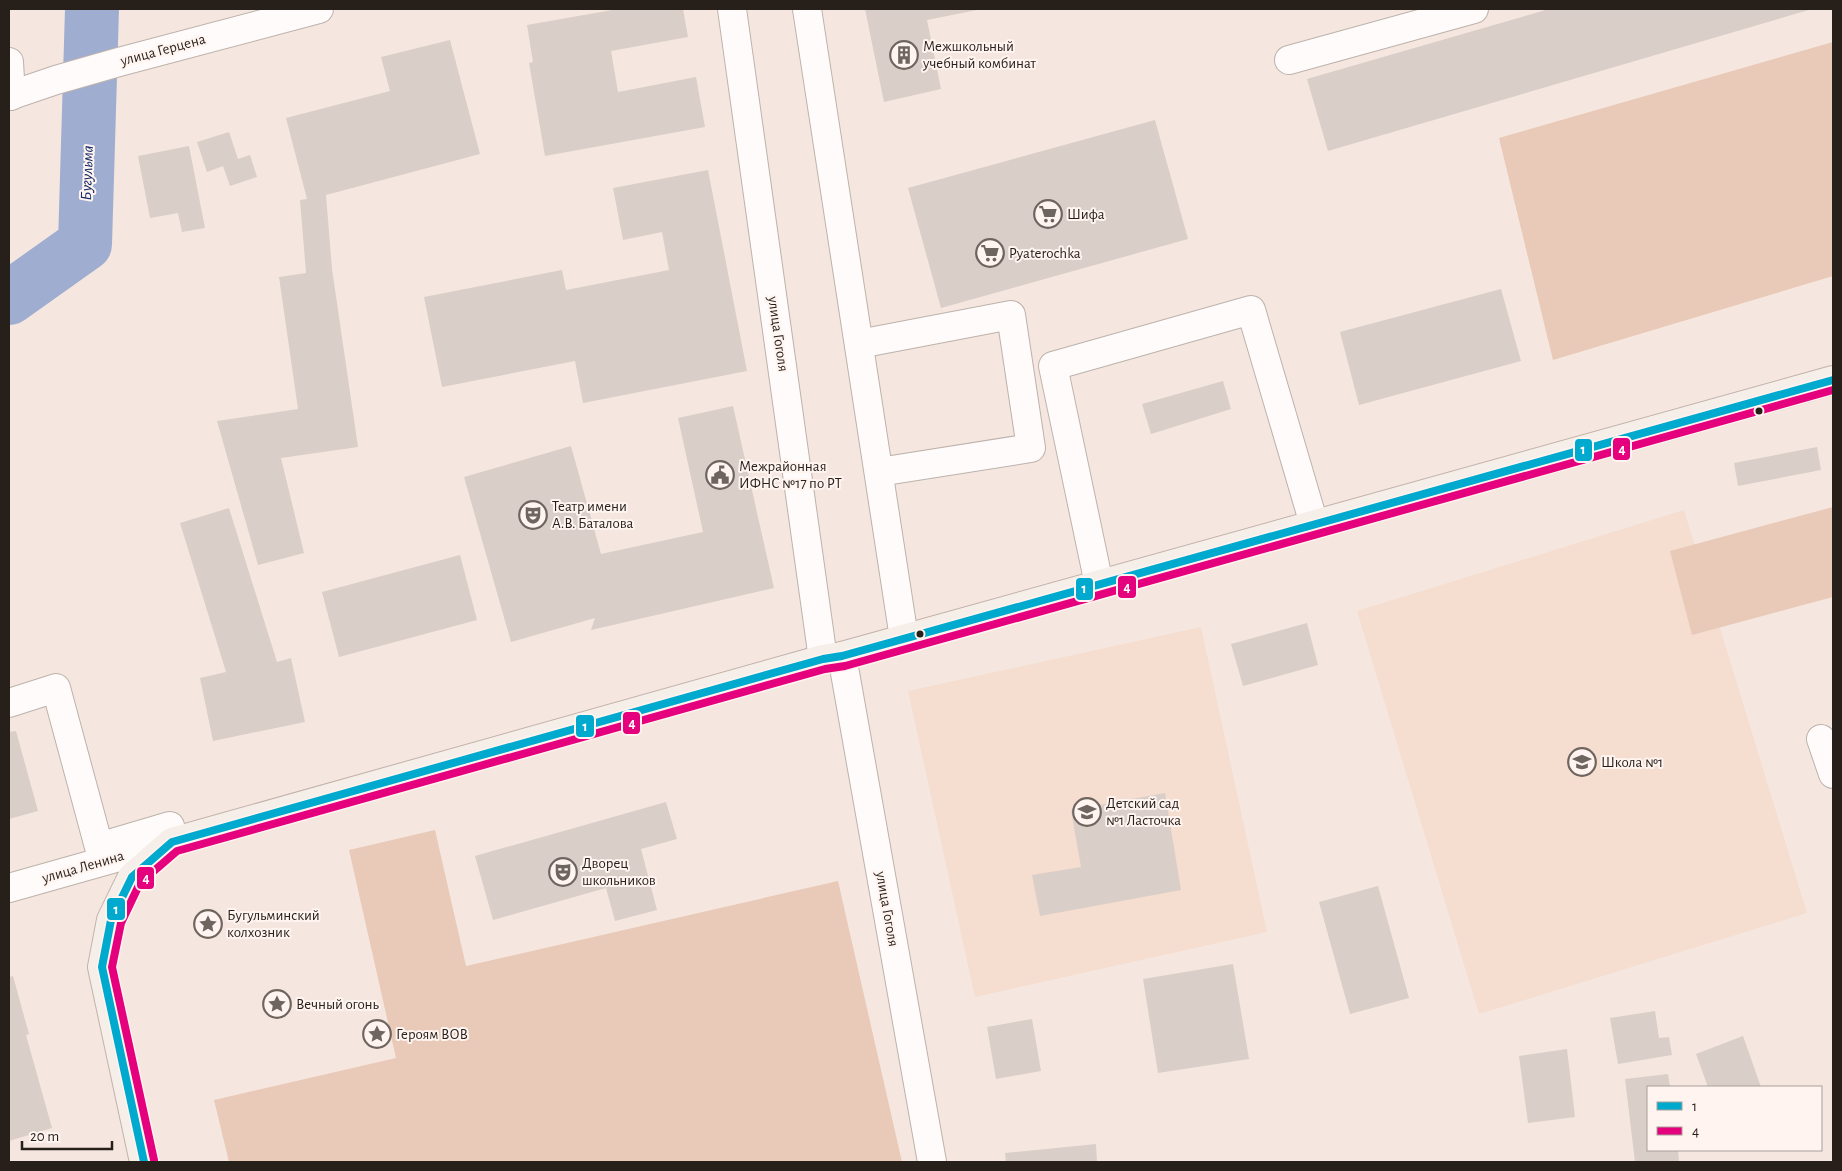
<svg xmlns="http://www.w3.org/2000/svg" width="1842" height="1171" viewBox="0 0 1842 1171" font-family="'Alegreya Sans',sans-serif">
<rect width="100%" height="100%" fill="#f5e7df"/>
<g fill="#f5ddd0">
<path d="M1684,510L1807,913L1479,1014L1357,611Z"/>
<path d="M1201,627L1267,932L975,997L908,691Z"/>
</g>
<g fill="#e9c9b7">
<path d="M1833,42V276L1553,360L1499,138Z"/>
<path d="M1833,507V597L1692,635L1670,551Z"/>
<path d="M435,830L466,966L838,881L902,1162H229L214,1100L396,1058L349,850Z"/>
</g>
<g fill="none" stroke-linecap="round" stroke-linejoin="round">
<path stroke="#9fadd0" stroke-width="54" d="M9,298L85,244L92,9"/>
</g>
<g fill="#d9cec8">
<path d="M618,9H683L688,37L611,51L618,92L696,77L705,127L545,156L529,63L533,62L527,25Z"/>
<path d="M865,9H977V10L927,20L941,89L884,102Z"/>
<path d="M1549,9H1812L1328,151L1307,79Z"/>
<path d="M450,40L480,154L326,195L332,269L358,447L281,458L304,553L258,565L217,421L298,409L279,277L306,273L300,200L307,199L286,118L390,91L381,57Z"/>
<path d="M1155,120L1188,239L941,308L908,188Z"/>
<path d="M229,132L238,159L250,155L257,177L230,186L223,166L207,172L197,142Z"/>
<path d="M189,146L205,228L182,232L178,213L150,218L138,156Z"/>
<path d="M708,170L747,371L583,403L575,361L442,387L424,297L562,270L566,290L669,270L662,232L623,240L613,188Z"/>
<path d="M1501,289L1521,361L1359,405L1340,332Z"/>
<path d="M1223,381L1231,409L1151,434L1142,404Z"/>
<path d="M733,406L774,588L591,630L595,618L511,642L464,477L571,446L601,554L703,532L678,418Z"/>
<path d="M1817,447L1821,470L1738,486L1734,463Z"/>
<path d="M229,508L277,662L291,658L305,722L213,741L200,678L226,672L180,523Z"/>
<path d="M460,555L477,620L339,657L322,592Z"/>
<path d="M1307,623L1318,665L1243,686L1231,644Z"/>
<path d="M16,731L38,811L9,819V732Z"/>
<path d="M1165,793L1181,890L1040,916L1032,875L1081,867L1071,810Z"/>
<path d="M666,802L677,839L641,849L657,910L615,921L606,888L493,920L475,856Z"/>
<path d="M1378,886L1409,998L1350,1014L1319,902Z"/>
<path d="M1233,964L1249,1059L1158,1073L1143,979Z"/>
<path d="M13,976L29,1034L26,1035L52,1128L9,1141V977Z"/>
<path d="M1655,1011L1659,1038L1669,1037L1672,1055L1618,1064L1610,1018Z"/>
<path d="M1032,1019L1041,1071L996,1079L987,1027Z"/>
<path d="M1743,1036L1761,1087H1708L1696,1054Z"/>
<path d="M1567,1049L1575,1117L1528,1123L1519,1056Z"/>
<path d="M1668,1074L1670,1087H1648V1150H1678L1679,1162H1635L1625,1079Z"/>
<path d="M1096,1144L1097,1162H1006L1005,1153Z"/>
</g>
<g fill="none" stroke-linecap="round" stroke-linejoin="round">
<defs>
<g id="minor">
<path d="M732,9L823,659"/>
<path d="M807,9L904,638"/>
<path d="M1289,60L1474,9"/>
<path d="M9,62L11,96"/>
<path d="M9,96L56,80L119,62L319,9"/>
<path d="M859,344L1011,315L1031,448L879,472"/>
<path d="M1099,584L1053,366L1251,310L1314,524"/>
<path d="M842,656L932,1162"/>
<path d="M9,703L56,688L99,847L170,826L172,842L9,888"/>
<path d="M1821,739L1833,774"/>
</g>
<path id="major" d="M144,1162L102,967L111,920L132,877L172,842L823,659L842,656L1833,380"/>
</defs>
<use href="#minor" stroke="#bdb2ac" stroke-width="30"/>
<use href="#major" stroke="#c2b2a9" stroke-width="30"/>
<use href="#minor" stroke="#fefbfa" stroke-width="28"/>
<use href="#major" stroke="#f6eee9" stroke-width="28"/>
<defs>
<path id="bus-1" d="M144,1162L102,967L111,920L132,877L172,842L823,659L842,656L1833,380"/>
<path id="bus-2" d="M154,1160L112,967L121,923L140,883L177,851L825,669L845,666L1833,390"/>
</defs>
<use href="#bus-1" stroke="#fff4ef" stroke-width="11"/>
<use href="#bus-2" stroke="#fff4ef" stroke-width="11"/>
<use href="#bus-1" stroke="#00a9ce" stroke-width="8"/>
<use href="#bus-2" stroke="#e5007d" stroke-width="8"/>
</g>
<defs>
<symbol id="building-ring" viewBox="-11 -11 22 22"><circle r="9.5" fill="#fff4ef" stroke="#6f655f" stroke-width="1.5"/><path d="M-4-6H4V6H1V3H-1V6H-4ZM-2.5-4.3h1.7v1.8h-1.7ZM.8-4.3h1.7v1.8H.8ZM-2.5-1h1.7V.8h-1.7ZM.8-1h1.7V.8H.8Z" fill="#6f655f"/></symbol>
<symbol id="supermarket-ring" viewBox="-11 -11 22 22"><circle r="9.5" fill="#fff4ef" stroke="#6f655f" stroke-width="1.5"/><path d="M-6-5.5h2.5l.6 2H6L4.5 2H-2.5L-4.4-4H-6ZM-1.5 3.2a1.3 1.3 0 1 0 .1 0ZM3 3.2a1.3 1.3 0 1 0 .1 0Z" fill="#6f655f"/></symbol>
<symbol id="civic-ring" viewBox="-11 -11 22 22"><circle r="9.5" fill="#fff4ef" stroke="#6f655f" stroke-width="1.5"/><path d="M-.6-6.5H3V-4.5H.6V-3L4-1V1h2V6H-6V1h2V-1L-.6-3ZM-1.2 2.5V6h2.4V2.5Z" fill="#6f655f"/></symbol>
<symbol id="theatre-ring" viewBox="-11 -11 22 22"><circle r="9.5" fill="#fff4ef" stroke="#6f655f" stroke-width="1.5"/><path d="M-5-5.5Q0-4 5-5.5V0Q5 5 0 6Q-5 5-5 0ZM-3.3-2.5H-1v1.5H-3.3ZM1-2.5H3.3v1.5H1ZM-2.8 1Q0 5.5 2.8 1Z" fill="#6f655f"/></symbol>
<symbol id="school-ring" viewBox="-11 -11 22 22"><circle r="9.5" fill="#fff4ef" stroke="#6f655f" stroke-width="1.5"/><path d="M0-5L7-2L0 1L-7-2ZM-4 1L0 2.5L4 1V4Q0 6-4 4Z" fill="#6f655f"/></symbol>
<symbol id="sight-ring" viewBox="-11 -11 22 22"><circle r="9.5" fill="#fff4ef" stroke="#6f655f" stroke-width="1.5"/><path d="M0-6L1.8-2.2L6-1.7L2.9 1.2L3.7 5.4L0 3.3L-3.7 5.4L-2.9 1.2L-6-1.7L-1.8-2.2Z" fill="#6f655f"/></symbol>
</defs>
<g fill-rule="evenodd">
<use href="#building-ring" x="888" y="39" width="32" height="32"/>
<use href="#supermarket-ring" x="1032" y="198" width="32" height="32"/>
<use href="#supermarket-ring" x="974" y="237" width="32" height="32"/>
<use href="#civic-ring" x="704" y="459" width="32" height="32"/>
<use href="#theatre-ring" x="517" y="499" width="32" height="32"/>
<use href="#school-ring" x="1566" y="746" width="32" height="32"/>
<use href="#school-ring" x="1071" y="796" width="32" height="32"/>
<use href="#theatre-ring" x="547" y="856" width="32" height="32"/>
<use href="#sight-ring" x="192" y="908" width="32" height="32"/>
<use href="#sight-ring" x="261" y="988" width="32" height="32"/>
<use href="#sight-ring" x="361" y="1018" width="32" height="32"/>
</g>
<g fill="#271f1a" stroke="#fff4ef" stroke-width="2">
<circle cx="1759" cy="411" r="4.5"/>
<circle cx="920" cy="634" r="4.5"/>
</g>
<g text-anchor="middle" dominant-baseline="central" stroke-width="4" stroke-linejoin="round" paint-order="stroke">
<g font-size="15" fill="#271f1a" stroke="#fff4ef" text-anchor="start">
<text x="923" y="46">Межшкольный<tspan x="923" dy="17">учебный комбинат</tspan></text>
<text x="1067" y="214">Шифа</text>
<text x="1009" y="253">Pyaterochka</text>
<text x="739" y="466">Межрайонная<tspan x="739" dy="17">ИФНС №17 по РТ</tspan></text>
<text x="552" y="506">Театр имени<tspan x="552" dy="17">А.В. Баталова</tspan></text>
<text x="1601" y="762">Школа №1</text>
<text x="1106" y="803">Детский сад<tspan x="1106" dy="17">№1 Ласточка</tspan></text>
<text x="582" y="863">Дворец<tspan x="582" dy="17">школьников</tspan></text>
<text x="227" y="915">Бугульминский<tspan x="227" dy="17">колхозник</tspan></text>
<text x="296" y="1004">Вечный огонь</text>
<text x="396" y="1034">Героям ВОВ</text>
</g>
<g font-size="15" fill="#271f1a" stroke="#fff4ef">
<text transform="translate(163 50) rotate(-15)">улица Герцена</text>
<text transform="translate(778 334) rotate(82)">улица Гоголя</text>
<text transform="translate(83 867) rotate(-16)">улица Ленина</text>
<text transform="translate(887 909) rotate(80)">улица Гоголя</text>
</g>
<g font-size="16" font-style="italic" fill="#0d2565" stroke="#fff4ef">
<text transform="translate(87 173) rotate(-88)">Бугульма</text>
</g>
</g>
<g stroke="#fff4ef" stroke-width="2">
<rect x="1612" y="437" width="19" height="24" rx="5" fill="#e5007d"/>
<rect x="1574" y="438" width="19" height="24" rx="5" fill="#00a9ce"/>
<rect x="1117" y="575" width="20" height="24" rx="5" fill="#e5007d"/>
<rect x="1075" y="577" width="19" height="24" rx="5" fill="#00a9ce"/>
<rect x="622" y="711" width="19" height="24" rx="5" fill="#e5007d"/>
<rect x="575" y="714" width="20" height="24" rx="5" fill="#00a9ce"/>
<rect x="136" y="866" width="19" height="24" rx="5" fill="#e5007d"/>
<rect x="106" y="897" width="20" height="24" rx="5" fill="#00a9ce"/>
</g>
<g font-size="14" text-anchor="middle" font-weight="bold" fill="#fff">
<text x="1622" y="454">4</text>
<text x="1583" y="454">1</text>
<text x="1127" y="592">4</text>
<text x="1084" y="593">1</text>
<text x="632" y="728">4</text>
<text x="585" y="731">1</text>
<text x="146" y="883">4</text>
<text x="116" y="914">1</text>
</g>
<rect width="1842" height="1171" fill="none" stroke="#271f1a" stroke-width="20"/>
<rect x="1647" y="1086" width="175" height="65" fill="#fff4ef" stroke="#a99f9a"/>
<rect x="1657" y="1102" width="25" height="8" fill="#00a9ce" stroke="#a99f9a"/>
<text x="1692" y="1111" font-size="15" fill="#271f1a">1</text>
<rect x="1657" y="1127" width="25" height="8" fill="#e5007d" stroke="#a99f9a"/>
<text x="1692" y="1136" font-size="15" fill="#271f1a">4</text>
<path d="M22 1141v8h90v-8" fill="none" stroke="#271f1a" stroke-width="2.5"/>
<text x="30" y="1141" font-size="15" fill="#271f1a" stroke="#fff4ef" stroke-width="4" paint-order="stroke">20 m</text>
</svg>
